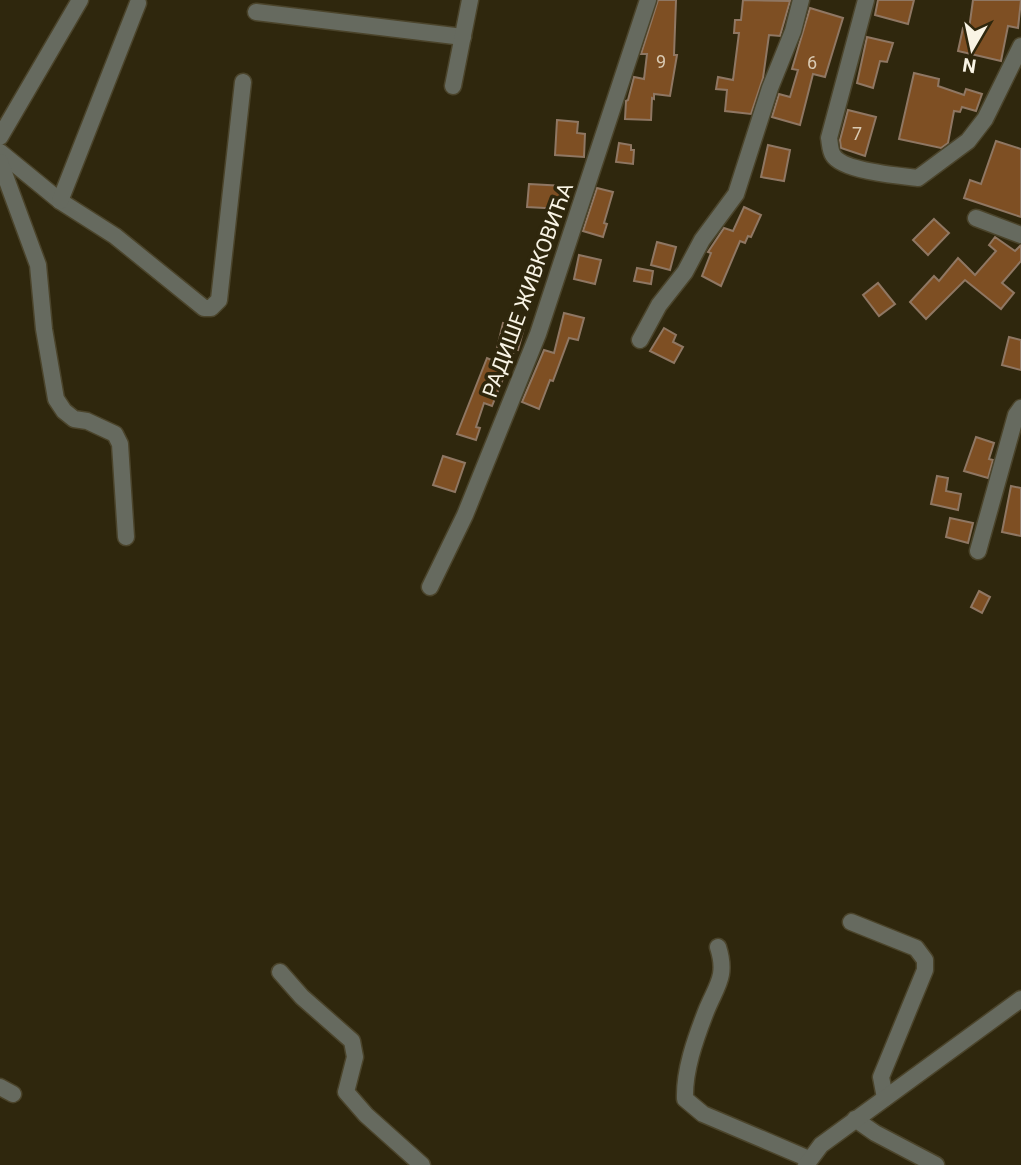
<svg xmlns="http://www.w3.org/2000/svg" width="1021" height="1165" viewBox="0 0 1021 1165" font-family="Roboto,sans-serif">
<rect width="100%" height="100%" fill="#2f270d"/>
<g fill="#7e4f23" stroke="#8f7763" stroke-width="2">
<path d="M658,0H676L674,55H677L670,96L654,94V99L652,98L651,120L625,119L626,101L628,100L634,77L644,79L647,54H641Z"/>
<path d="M743,0L790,1L780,36L769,35L763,78L751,114L725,111L727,90L716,89L718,77L733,80L739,33H734L735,20H741Z"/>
<path d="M878,0H914L908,24L875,15Z"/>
<path d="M973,0H1021L1018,28L1008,26L1001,61L958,51L963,28L969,29Z"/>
<path d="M810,8L843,18L825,77L813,74L800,125L772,117L779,94L790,97L798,70L792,69Z"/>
<path d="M867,37L893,43L887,62L880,61L873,88L857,83Z"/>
<path d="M914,73L939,79L938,86L964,95L966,89L982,94L976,111L962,107L960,112L954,111L948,143L941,148L899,139Z"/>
<path d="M848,110L876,117L865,156L841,148L840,140Z"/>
<path d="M557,120L578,122L577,133L585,134L584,157L555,155Z"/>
<path d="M996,141L1021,149V217L964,198L970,180L981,184Z"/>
<path d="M619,143L631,145V150H634L633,164L616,162Z"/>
<path d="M768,145L790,150L784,181L761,177Z"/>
<path d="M529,184L565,186L563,209L527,207Z"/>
<path d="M597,188L613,192L604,223L607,224L603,237L583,231Z"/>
<path d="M744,207L761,215L751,237L748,236L745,243L740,241L721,286L702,276L711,253L708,252L724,228L733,231Z"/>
<path d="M934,219L949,233L928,255L913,240Z"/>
<path d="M995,237L1015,251L1021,245V261L1002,283L1014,293L1001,309L965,280L926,319L910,302L934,276L939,281L958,258L975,275L996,251L989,245Z"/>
<path d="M657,242L676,247L670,270L651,265Z"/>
<path d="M579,255L601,260L595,284L574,279Z"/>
<path d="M637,268L653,271L651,284L634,281Z"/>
<path d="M878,283L895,304L879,316L863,295Z"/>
<path d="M564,313L584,318L578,340L569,338L553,381L550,380L539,409L522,402L544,350L554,353Z"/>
<path d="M503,323L524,328L518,350L515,349L492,406L484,403L476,427L480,428L476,440L457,434L487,358L494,361Z"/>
<path d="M664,328L676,335L673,342L683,347L674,363L650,351Z"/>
<path d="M1009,337L1021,340V370L1002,365Z"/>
<path d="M976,437L994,443L989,459L993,460L988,478L964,471Z"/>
<path d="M443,456L465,463L455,492L433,485Z"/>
<path d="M937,476L948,478L946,491L961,494L958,510L931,504Z"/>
<path d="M1011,486L1021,488V536L1002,532Z"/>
<path d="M950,518L973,523L968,543L946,537Z"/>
<path d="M979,591L990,597L982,613L971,607Z"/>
</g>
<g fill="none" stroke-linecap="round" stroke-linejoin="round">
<defs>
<g id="street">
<path d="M866,0L829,138C830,143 830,151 833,155C842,171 900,176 918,178L968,141L985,119L1021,46"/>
<path d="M256,12L463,37"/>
<path d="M453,86L470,0"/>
<path d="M0,137L80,0"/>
<path d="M0,152L60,201L115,236L204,308H211L219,300L243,82"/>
<path d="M0,162L38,265L44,329L56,399L64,411L74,419L87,421L115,434L120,444L126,537"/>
<path d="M60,201L138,3"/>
<path d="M976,218L1021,235"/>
<path d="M640,340L659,305L685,272L702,240L736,194L770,88L793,31L801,0"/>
<path d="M978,551L1016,415L1021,408"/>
<path d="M430,587L465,515L538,334L648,0"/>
<path d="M851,922L916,948L925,960V970L881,1077L885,1098"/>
<path d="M718,947C728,978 715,987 705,1014C695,1040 684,1071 685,1099L703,1114L809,1159"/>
<path d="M280,972L302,997L352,1041L355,1057L346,1092L366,1115L422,1165"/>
<path d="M0,1087L13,1094"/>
<path d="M855,1119L875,1133L936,1165"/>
<path d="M806,1165L821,1145L1021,999"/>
</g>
</defs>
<use href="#street" stroke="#4b442b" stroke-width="19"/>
<use href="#street" stroke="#666a5f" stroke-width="16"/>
</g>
<g text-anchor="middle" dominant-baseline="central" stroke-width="7" stroke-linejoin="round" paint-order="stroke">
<g font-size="18" fill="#dacbb4">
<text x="661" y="61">9</text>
<text x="812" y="62">6</text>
<text x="857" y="133">7</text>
</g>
<g font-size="21" fill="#f9f4e5" stroke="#2f270d">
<text transform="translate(528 290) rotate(-70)">РАДИШЕ ЖИВКОВИЋА</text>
</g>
</g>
<g transform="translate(972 49) rotate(189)" stroke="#2f270d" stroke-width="5" paint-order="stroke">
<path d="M0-5L12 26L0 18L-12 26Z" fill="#f9f4e5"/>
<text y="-10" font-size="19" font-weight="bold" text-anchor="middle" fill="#f9f4e5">N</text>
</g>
</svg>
